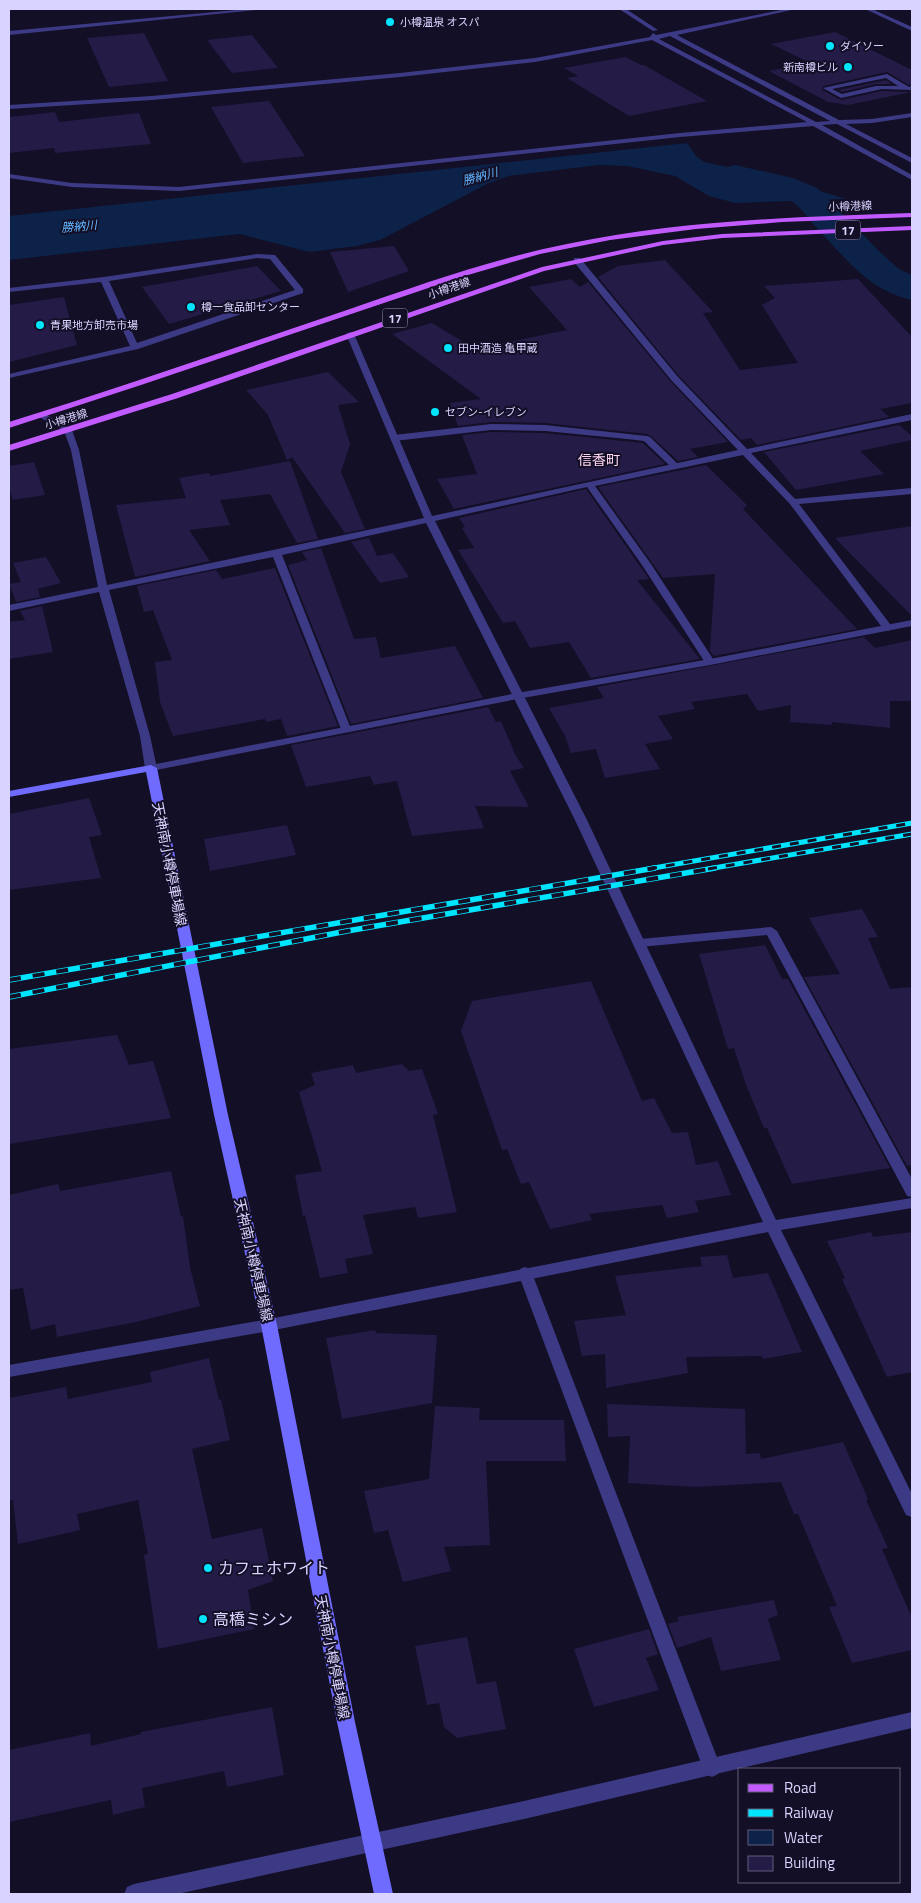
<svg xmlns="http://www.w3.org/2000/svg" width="921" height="1903" viewBox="0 0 921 1903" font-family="'Titillium Web','Noto Sans JP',sans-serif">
<rect width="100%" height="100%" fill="#130f26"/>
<path fill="#0c2248" d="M687,143L697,157L704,162L770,176L846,199L735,203L709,196L675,176L627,166L599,165L508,176L487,184L380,240L357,246L309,252L240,234L9,260V216Z"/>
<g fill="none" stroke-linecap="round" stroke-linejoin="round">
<path fill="#0c2248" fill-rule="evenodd" d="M735,165L793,178L817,188L881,253L899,269L912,275V300C867,290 844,256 814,225C808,218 801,208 793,202C774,189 745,187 723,182L718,175L723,168Z"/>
</g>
<g fill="#241b47">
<path d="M835,32L912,70V84L909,85L887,72L823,86L822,90L841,100L882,91L912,92L848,105L828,102L769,71L810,63L771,44Z"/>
<path d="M144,33L168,81L109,87L87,38Z"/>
<path d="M252,35L278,68L232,73L207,40Z"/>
<path d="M625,57L641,65H644L707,101L629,116L567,78L578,76L564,68Z"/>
<path d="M886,80L892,84H876L842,92L838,90Z"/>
<path d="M269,101L305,156L243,163L211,107Z"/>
<path d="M55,112L59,122L139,113L151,144L55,153L54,148L9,153V117Z"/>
<path d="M394,246L409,271L348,292L330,252Z"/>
<path d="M665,260L713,312L703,313L740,370L798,363L762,305L775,298L764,286L858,279L912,337V403L880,409L889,417L757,445L751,438L741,440L679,376L598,277L618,266Z"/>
<path d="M257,266L281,291L169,324L142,287Z"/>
<path d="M571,279L580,287L588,282L671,382L728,442L690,449L698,457L678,461L651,436L647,434L545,423L491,422L458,426L450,403L481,399L392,334L432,323L475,349L567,330L529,287Z"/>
<path d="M64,297L77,345L9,362V305Z"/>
<path d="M328,372L359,402L338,405L350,444L341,472L365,529L345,533L292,457L287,460L268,415L246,390Z"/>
<path d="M899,425L912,436V440L860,451L884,474L796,490L764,452Z"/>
<path d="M491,432L545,433L643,443L665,464L454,509L437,479L477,474L462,435Z"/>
<path d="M290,461L318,539L297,543L270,494L220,500L230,525L189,530L210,561L135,577L116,505L186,498L179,478L209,473L210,476Z"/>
<path d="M34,462L45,495L13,500L9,487V466Z"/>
<path d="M706,465L747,505L743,509L857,629L714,656L710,651L715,574L663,578L598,487Z"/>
<path d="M586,489L649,579L637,580L700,659L591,678L569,642L530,648L515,621L503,623L458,550L474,548L462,528L465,527L459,518Z"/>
<path d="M912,526V616L835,538Z"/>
<path d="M369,538L377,556L393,553L409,577L380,583L351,542Z"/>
<path d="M321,548L354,639L376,637L381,658L455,646L483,698L351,724L288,565L307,560L302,552Z"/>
<path d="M46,557L61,583L38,589L40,597L16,602L9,584L21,582L13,563Z"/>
<path d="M275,568L338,726L287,736L281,719L266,722L265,719L173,736L160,702L155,662L172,660L153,610L144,612L137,586L216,570L222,579Z"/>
<path d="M42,606L53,652L9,659V622L25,620L20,611Z"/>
<path d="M864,637L875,648L912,640V701H890V728L832,722V725L790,722L791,705L758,711L747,694L691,702L695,709L658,716L673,739L645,744L660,769L605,778L596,749L571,753L565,736L549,708L604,698L597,687Z"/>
<path d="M488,707L496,722L501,721L516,756L524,768L510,771L529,807L475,806L484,828L412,836L397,781L374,785L370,776L306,787L291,745Z"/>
<path d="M89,798L102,835L89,837L101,878L9,890V814Z"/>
<path d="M287,825L296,855L210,871L204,839Z"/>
<path d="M862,909L878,937L868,938L890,989L912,987V1165L907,1166L804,977L840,974L809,918Z"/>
<path d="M765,945L782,979H788L890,1168L792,1184L767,1128H764L746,1085L734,1048L728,1049L699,954Z"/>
<path d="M591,981L642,1101L654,1098L672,1133L688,1132L696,1165L718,1161L731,1195L695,1201L699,1212L667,1218L662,1205L589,1214L592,1220L550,1229L529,1182L521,1184L507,1149L502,1150L461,1031L472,1001Z"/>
<path d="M117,1035L129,1065L153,1061L171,1118L9,1144V1049Z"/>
<path d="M402,1064L409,1071L422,1069L438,1114L433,1115L457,1212L418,1218L415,1207L363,1215L373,1254L345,1259L348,1273L320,1278L305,1215L303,1216L295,1175L322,1171L299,1092L315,1085L311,1073L353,1065L356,1073Z"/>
<path d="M171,1171L181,1217L183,1216L190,1267L200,1306L136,1322L57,1337L55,1324L31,1330L23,1288L9,1290V1195L58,1184L60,1191Z"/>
<path d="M871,1232L873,1237L912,1232V1372L887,1377L842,1279L845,1278L827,1241Z"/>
<path d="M727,1255L733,1278L768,1273L802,1352L763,1359L762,1356L686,1357L688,1373L606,1388L605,1354L582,1356L574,1321L626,1315L615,1276L702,1266L700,1257Z"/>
<path d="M375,1330L376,1333L437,1335L432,1403L342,1419L326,1338Z"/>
<path d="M209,1358L219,1400L221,1399L230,1440L192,1449L212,1539L262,1528L273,1581L248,1590L254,1629L158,1649L144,1555L148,1554L138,1500L77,1514L80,1530L18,1544L13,1500L9,1501V1398L66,1387L68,1399L152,1382L150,1372Z"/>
<path d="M607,1404L745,1409L746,1454L760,1453L761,1459L843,1442L868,1499L866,1500L888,1548L882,1549L912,1618V1650L852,1663L829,1607L837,1606L798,1514H794L781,1482L696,1487L628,1483L630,1436L608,1437Z"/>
<path d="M435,1406L480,1408L479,1420H564L566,1461H486L490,1545L444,1547L451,1571L403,1582L388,1530L374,1533L364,1491L429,1479Z"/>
<path d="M774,1600L778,1615L768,1619L781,1660L721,1671L711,1637L677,1648L668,1624L679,1621L677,1617Z"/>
<path d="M649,1629L658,1654L646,1658L659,1690L594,1707L574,1649Z"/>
<path d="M467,1637L477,1684L496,1681L506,1729L457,1738L444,1727L439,1703L427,1705L415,1646Z"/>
<path d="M272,1707L284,1775L227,1787L224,1771L142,1788L145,1807L113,1815L111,1800L9,1822V1750L90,1733L91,1746L141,1734V1732Z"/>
</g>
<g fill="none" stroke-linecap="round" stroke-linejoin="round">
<g fill="#3d3a85" fill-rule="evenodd">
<path d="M887,74L909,87L912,86V90L882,89L841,98L823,88ZM886,78L898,86H876L842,94L832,89Z"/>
<path d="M257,254L275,255L303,289V293L138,349L9,378V374L130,346L101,282L9,292V288L104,277ZM257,258L270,259L295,290L137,343L109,281Z"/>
<path d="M491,424L545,425L647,436L650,437L680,466L675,469L672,468L644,441L627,439L545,431L491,430L394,441L390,438L394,435Z"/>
<path d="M771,927L777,931L912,1179V1197L907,1196L905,1192L767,935L640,947L634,943L640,939Z"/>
<path d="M525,1267L530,1269L532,1273L721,1768L718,1774L712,1777L706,1774L703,1768L518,1273L520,1269Z"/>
</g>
<g fill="#3d3a85" fill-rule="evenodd">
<path d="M247,9H266L9,35V31Z"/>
<path d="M619,9H626L658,30L653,31Z"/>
<path d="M865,9H872L912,27V31Z"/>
<path d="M574,258H580L678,377L747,449L912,414V420L751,453L795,499L912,488V494L799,504L893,628L888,631L884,630L790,504L743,455L595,486L651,564L715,662L710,665L706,664L642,565L587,487L435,521L586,818L776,1220L912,1198V1208L781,1230L912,1494V1517L906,1515L768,1232L269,1331L9,1377V1365L269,1319L763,1222L574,818L426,523L282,555L351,729L346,732L341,729L273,557L109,590L150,736L157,768L151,771L145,768L140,736L99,592L9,611V605L98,587L71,450L64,431L39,417L38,415L42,412L72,430L79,450L107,585L424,518L346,334L350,332L354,334L432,516L738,450L672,381L574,262Z"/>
</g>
<g fill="#3d3a85" fill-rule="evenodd">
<path d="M786,9H796L677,35L839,120L872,119L912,113V117L872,123L846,124L912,158V163L837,124L822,125L912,175V180L813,126L680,137L179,191L72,187L9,178V174L72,183L179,187L680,133L807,122L652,40L535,62L400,77L152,100L9,109V105L152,96L400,73L535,58L650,37L653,33L656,35ZM670,36L830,121L816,122L659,39Z"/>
<path d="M912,620V626L710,665L517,699L151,771L145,768L151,765L517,693L710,659Z"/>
<path d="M912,1712V1728L524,1819L177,1894H124L127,1887L134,1884L524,1801Z"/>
</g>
<path fill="#6f6bff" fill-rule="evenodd" d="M151,765L157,768L228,1115L277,1325L355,1722L393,1894H374L337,1722L261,1325L214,1115L146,772L9,797V791Z"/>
<g fill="#c25bff" fill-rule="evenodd">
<path d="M912,213V217L782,222L696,229L610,240L540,254L461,277L141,385L9,428V422C122,387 234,348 347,310C419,285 492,259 567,244C680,220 796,217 912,213Z"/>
<path d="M912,226V230L722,238L663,245L544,271L178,398L9,451V445L172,394L542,267L663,241L722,234Z"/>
</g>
<defs>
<g id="rail-far1">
<path d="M648,869L912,823"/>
<path d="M708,869L912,834"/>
</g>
<g id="rail">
<path d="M9,980L655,868"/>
<path d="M9,997L347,931L715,868"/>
</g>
</defs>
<use href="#rail-far1" stroke="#00e5ff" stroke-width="5"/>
<use href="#rail" stroke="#00e5ff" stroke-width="5.5"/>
<use href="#rail-far1" stroke="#130f26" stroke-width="3" stroke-dasharray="9" stroke-linecap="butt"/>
<use href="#rail" stroke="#130f26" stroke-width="4" stroke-dasharray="12" stroke-linecap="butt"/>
</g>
<g fill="#00e5ff" stroke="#130f26" stroke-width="2">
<circle cx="390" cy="22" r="5"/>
<circle cx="830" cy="46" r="5"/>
<circle cx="848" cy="67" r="5"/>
<circle cx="191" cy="307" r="5"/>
<circle cx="40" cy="325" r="5"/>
<circle cx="448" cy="348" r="5"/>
<circle cx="435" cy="412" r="5"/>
<circle cx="208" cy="1568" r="5"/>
<circle cx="203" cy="1619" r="5"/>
</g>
<g text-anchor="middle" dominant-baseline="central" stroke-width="4" stroke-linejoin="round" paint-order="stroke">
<g font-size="11" fill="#d9d4ff" stroke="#130f26" text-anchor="start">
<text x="400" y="22">小樽温泉 オスパ</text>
<text x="840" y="46">ダイソー</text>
<text x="838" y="67" text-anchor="end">新南樽ビル</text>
<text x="201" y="307">樽一食品卸センター</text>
<text x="50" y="325">青果地方卸売市場</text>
<text x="458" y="348">田中酒造 亀甲蔵</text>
<text x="445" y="412">セブン-イレブン</text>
</g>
<g font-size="11" fill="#d9d4ff" stroke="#130f26">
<text transform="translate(850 206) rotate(-2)">小樽港線</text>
<text transform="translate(449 288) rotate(-19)">小樽港線</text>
<text transform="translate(66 419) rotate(-17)">小樽港線</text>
</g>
<g font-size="12" font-style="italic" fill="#62b6ff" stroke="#130f26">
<text transform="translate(480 176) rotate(-15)">勝納川</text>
<text transform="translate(79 226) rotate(-5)">勝納川</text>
</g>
<g fill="#130f26" stroke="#9e99be" stroke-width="1">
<rect x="835.5" y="220.5" width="25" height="19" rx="4"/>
<rect x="382.5" y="308.5" width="25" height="19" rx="4"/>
</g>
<g font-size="12" font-weight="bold" fill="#d9d4ff">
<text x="848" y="230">17</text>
<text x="395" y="318">17</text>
</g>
<g font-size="14" fill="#ffd6f0" stroke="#130f26">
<text x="599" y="459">信香町</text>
</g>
<g font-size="14" fill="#d9d4ff" stroke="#130f26">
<text transform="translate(170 864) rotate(79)">天神南小樽停車場線</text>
<text transform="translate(254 1260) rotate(77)">天神南小樽停車場線</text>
<text transform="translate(333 1657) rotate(79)">天神南小樽停車場線</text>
</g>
<g font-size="16" fill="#d9d4ff" stroke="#130f26" text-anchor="start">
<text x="218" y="1568">カフェホワイト</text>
<text x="213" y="1619">高橋ミシン</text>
</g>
</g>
<rect width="921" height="1903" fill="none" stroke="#d9d4ff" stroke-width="20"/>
<rect x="738" y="1768" width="162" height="115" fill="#130f26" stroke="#625e7d"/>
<rect x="748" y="1784" width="25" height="8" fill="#c25bff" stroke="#625e7d"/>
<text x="784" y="1793" font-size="15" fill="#d9d4ff">Road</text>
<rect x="748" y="1809" width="25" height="8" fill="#00e5ff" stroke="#625e7d"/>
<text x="784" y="1818" font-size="15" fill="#d9d4ff">Railway</text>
<rect x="748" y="1830" width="25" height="15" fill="#0c2248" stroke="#625e7d"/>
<text x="784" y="1843" font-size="15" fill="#d9d4ff">Water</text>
<rect x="748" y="1856" width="25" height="15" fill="#241b47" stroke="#625e7d"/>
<text x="784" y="1868" font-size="15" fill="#d9d4ff">Building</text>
</svg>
